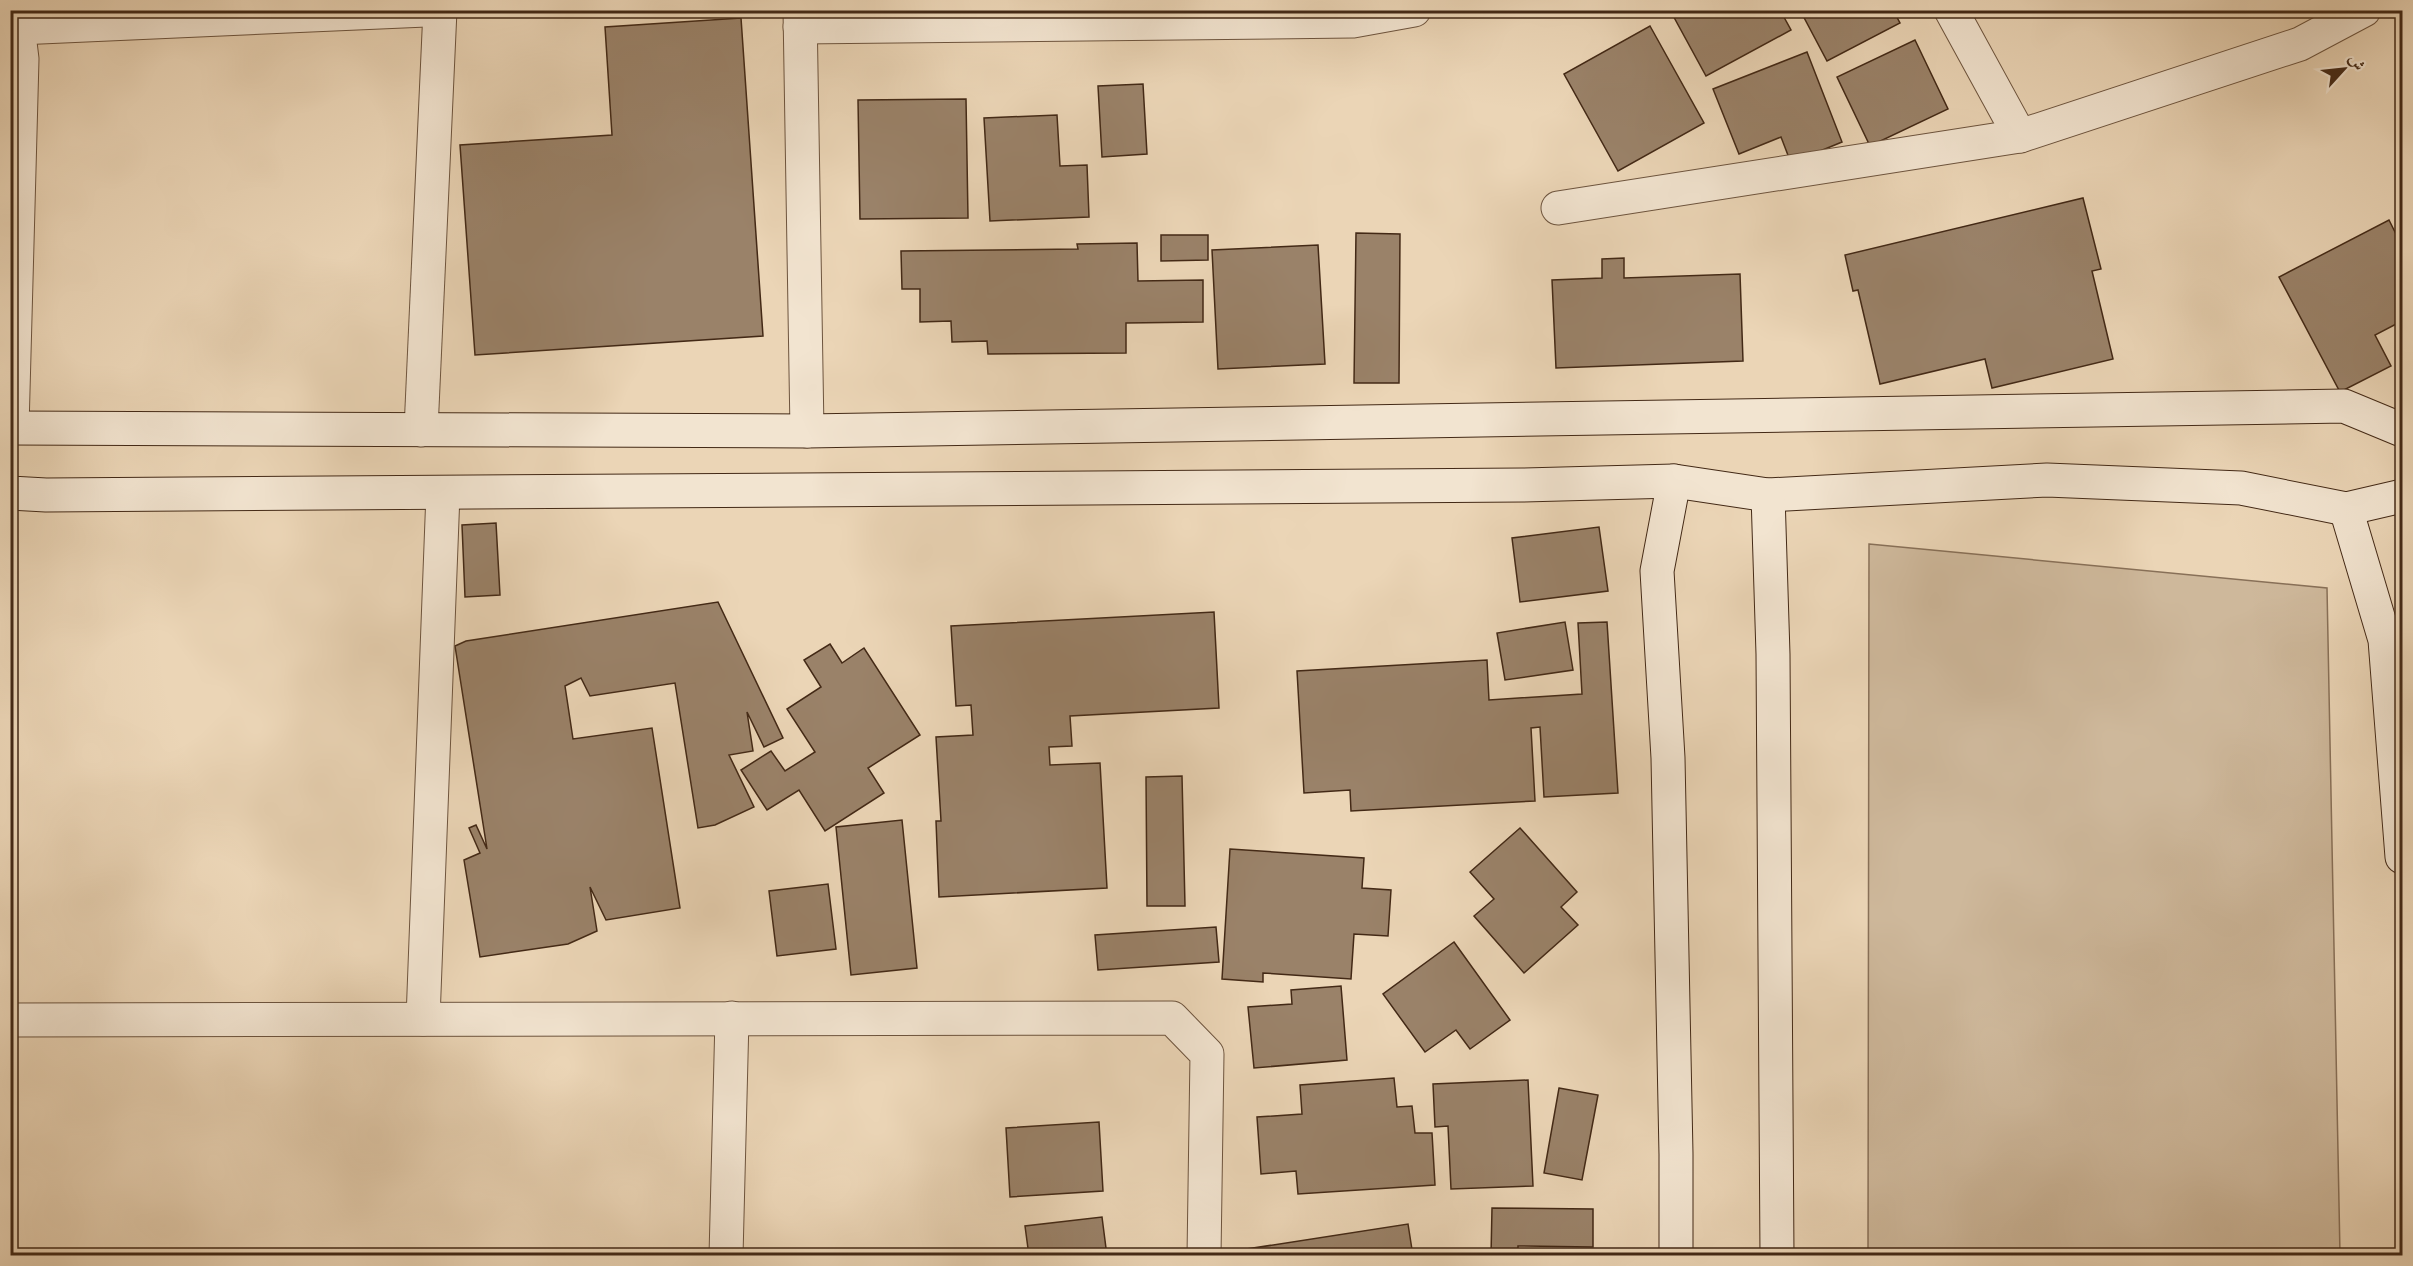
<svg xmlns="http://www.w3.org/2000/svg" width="2413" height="1266" viewBox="0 0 2413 1266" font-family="'Libre Caslon Text',Amiri,serif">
<rect width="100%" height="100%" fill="#ebd5b6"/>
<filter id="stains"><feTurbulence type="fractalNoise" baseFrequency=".00333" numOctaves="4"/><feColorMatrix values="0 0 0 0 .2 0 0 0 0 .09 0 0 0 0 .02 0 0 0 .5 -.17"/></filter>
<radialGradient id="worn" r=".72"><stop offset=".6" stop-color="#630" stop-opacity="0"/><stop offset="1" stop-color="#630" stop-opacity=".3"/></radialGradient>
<path fill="#ceb89b" stroke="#887058" stroke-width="1.5" d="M1869,544L2327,588L2340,1255H1868Z"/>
<g fill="#9a8269" stroke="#432916" stroke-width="1.5">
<path d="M1670,10H1780L1791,30L1706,76Z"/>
<path d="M1800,10H1893L1900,23L1827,61Z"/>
<path d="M741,18L763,336L475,355L460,145L612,135L605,27Z"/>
<path d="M1650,26L1704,123L1618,171L1564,74Z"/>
<path d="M1915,40L1948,109L1870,146L1837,77Z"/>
<path d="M1807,52L1842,142L1791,163L1781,137L1739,154L1713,89Z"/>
<path d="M1143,84L1147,154L1102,157L1098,86Z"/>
<path d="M966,99L968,218L860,219L858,100Z"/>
<path d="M1057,115L1060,166L1087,165L1089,217L990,221L984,118Z"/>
<path d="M2083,198L2101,269L2092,271L2113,359L1992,388L1985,359L1880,384L1858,290L1853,291L1845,255Z"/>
<path d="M2389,220L2398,238L2402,236V321L2375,335L2391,366L2340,392L2279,277Z"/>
<path d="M1356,233L1400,234L1399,383H1354Z"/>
<path d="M1161,235H1208V260L1161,261Z"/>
<path d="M1137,243L1138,281L1203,280V322L1126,323V353L988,354L987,341L952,342L951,321L920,322V289H902L901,251L1078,249L1077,244Z"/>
<path d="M1318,245L1325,364L1218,369L1212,250Z"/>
<path d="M1624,258V278L1740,274L1743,361L1556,368L1552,280L1602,278V259Z"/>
<path d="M496,523L500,595L465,597L462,525Z"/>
<path d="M1599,527L1608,591L1520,602L1512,538Z"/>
<path d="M718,602L783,738L764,747L747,712L753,751L729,755L754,807L715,825L698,828L675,683L590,696L581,678L565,686L573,739L652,728L680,908L606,920L590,887L597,931L568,944L480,957L464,860L480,853L469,828L476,825L487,849L455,646L466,641Z"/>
<path d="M1214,612L1219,708L1070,716L1072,746L1049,747L1050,765L1100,763L1107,888L939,897L936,821H941L936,737L973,735L971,705L956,706L951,626Z"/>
<path d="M1565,622L1573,670L1505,680L1497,633Z"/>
<path d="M1607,622L1618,793L1544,797L1540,727L1531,728L1535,801L1351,811L1350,790L1304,793L1297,671L1487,660L1489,700L1582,694L1578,623Z"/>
<path d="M830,644L842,663L864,648L920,735L868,768L884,793L825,831L799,790L767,810L741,770L771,751L785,771L815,752L787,709L821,687L804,660Z"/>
<path d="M1182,776L1185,906H1147L1146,777Z"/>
<path d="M902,820L917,968L851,975L836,827Z"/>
<path d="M1520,828L1577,892L1561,907L1578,925L1524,973L1474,916L1494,899L1470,872Z"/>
<path d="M1230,849L1364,858L1362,888L1391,890L1388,936L1354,934L1351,979L1263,973V982L1222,979Z"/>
<path d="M828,884L836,949L777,956L769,891Z"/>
<path d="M1216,927L1219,962L1098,970L1095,935Z"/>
<path d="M1454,942L1510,1020L1470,1049L1456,1030L1425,1052L1383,994Z"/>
<path d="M1341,986L1347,1060L1254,1068L1248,1007L1292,1004L1291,990Z"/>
<path d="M1394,1078L1397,1107L1412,1106L1415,1133H1432L1435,1185L1298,1194L1296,1171L1261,1174L1257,1117L1302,1114L1300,1085Z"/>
<path d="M1528,1080L1533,1186L1451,1189L1448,1126L1435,1127L1433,1084Z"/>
<path d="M1559,1088L1598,1095L1582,1180L1544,1173Z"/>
<path d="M1099,1122L1103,1191L1010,1197L1006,1128Z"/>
<path d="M1492,1208L1593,1209V1247L1518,1246V1256H1491Z"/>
<path d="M1102,1217L1107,1256H1029L1025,1226Z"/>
<path d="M1408,1224L1413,1256H1248L1247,1249Z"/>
</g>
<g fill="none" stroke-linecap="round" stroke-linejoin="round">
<defs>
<g id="street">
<path d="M800,10L807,431"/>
<path d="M1951,10L2020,136"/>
<path d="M800,27L1353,21L1414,10"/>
<path d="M18,28L426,10"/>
<path d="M1558,208L2020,136L2300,44L2364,10"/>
<path d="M12,428L22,59L16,10"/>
<path d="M421,430L440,10"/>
<path d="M423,1019L443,493"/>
<path d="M10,1020L1172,1018L1207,1054L1204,1256"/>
<path d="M726,1256L732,1018"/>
</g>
<g id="secondary">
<path d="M10,428L807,431L2344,406L2402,430"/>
<path d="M1674,481L1657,571L1668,758L1676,1154V1256"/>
<path d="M10,493L46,495L1523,485L1674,481L1768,495L2047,480L2241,488L2346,509L2402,496"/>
<path d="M1768,495L1773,654L1777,1256"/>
<path d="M2346,509L2385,640L2402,857"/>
</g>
</defs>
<use href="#street" stroke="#6d543e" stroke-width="35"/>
<use href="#secondary" stroke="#432916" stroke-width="35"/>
<use href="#street" stroke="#f2e4d0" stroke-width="33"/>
<use href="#secondary" stroke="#f2e4d0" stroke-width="33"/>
</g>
<rect width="2413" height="1266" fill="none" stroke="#ebd5b6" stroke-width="36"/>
<rect x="12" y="12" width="2389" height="1242" fill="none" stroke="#432916" stroke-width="3"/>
<rect x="18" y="18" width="2377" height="1230" fill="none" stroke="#432916" stroke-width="1.5"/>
<g transform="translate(2344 69) rotate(63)" stroke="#f2e4d0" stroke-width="4.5" paint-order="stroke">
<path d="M0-4.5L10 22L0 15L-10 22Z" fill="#432916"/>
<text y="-9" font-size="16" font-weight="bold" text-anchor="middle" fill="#432916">ش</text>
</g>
<rect width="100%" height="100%" filter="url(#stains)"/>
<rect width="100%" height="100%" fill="url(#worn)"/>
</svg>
